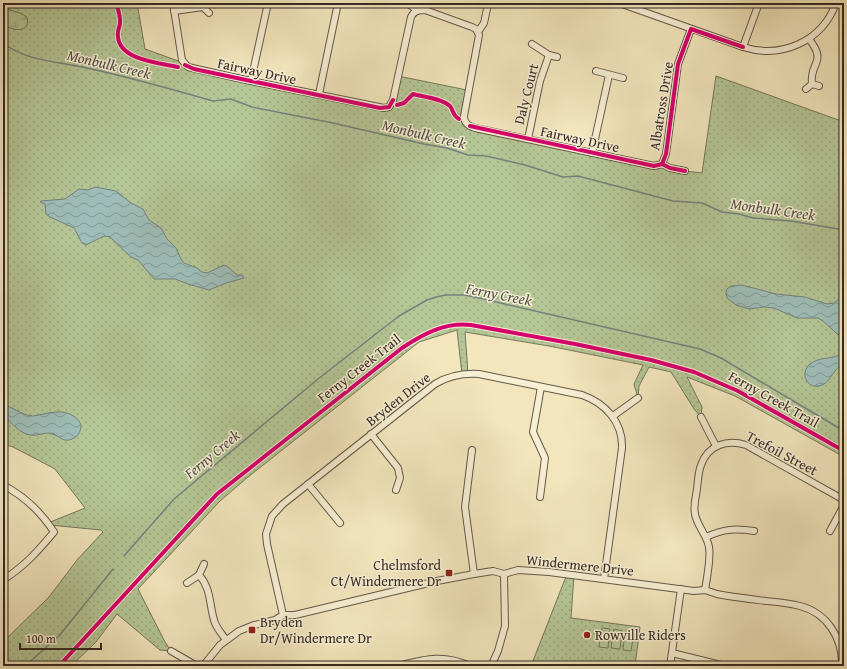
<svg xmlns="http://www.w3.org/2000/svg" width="847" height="669" viewBox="0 0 847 669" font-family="'Gentium Book Plus',serif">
<defs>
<pattern id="grass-dots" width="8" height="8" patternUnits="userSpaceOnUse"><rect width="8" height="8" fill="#b5c696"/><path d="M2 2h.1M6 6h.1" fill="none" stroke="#9caa81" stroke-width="1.8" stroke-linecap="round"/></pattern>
<pattern id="wetland-marsh" width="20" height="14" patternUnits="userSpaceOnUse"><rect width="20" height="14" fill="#b5c696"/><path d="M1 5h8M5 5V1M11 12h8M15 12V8" fill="none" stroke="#9caa81"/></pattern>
<pattern id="water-waves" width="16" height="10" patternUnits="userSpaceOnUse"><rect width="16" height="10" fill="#9ebeb9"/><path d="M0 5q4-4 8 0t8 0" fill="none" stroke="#829a96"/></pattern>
</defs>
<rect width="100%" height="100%" fill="#f3e6bd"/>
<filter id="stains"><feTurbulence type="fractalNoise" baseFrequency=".005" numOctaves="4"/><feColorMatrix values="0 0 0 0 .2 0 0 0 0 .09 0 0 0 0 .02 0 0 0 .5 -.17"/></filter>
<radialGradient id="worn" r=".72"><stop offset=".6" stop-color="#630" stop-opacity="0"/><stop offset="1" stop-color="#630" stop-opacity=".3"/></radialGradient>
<g fill="url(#grass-dots)" stroke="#75785c">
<path d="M3,3H137L145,49L184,63L186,66L389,107L398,76L462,89L469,91L464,116L466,124L685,171L702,173L716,76L844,122V457L735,396L687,377L702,407L701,417L694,409L671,372L649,367L639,386L638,398L634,384L643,365L549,346L465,332L468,373L462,374L457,330L419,342L248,477L220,501L138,589L165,642L171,651L160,650L117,614L96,642L71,666H3V651H6L3,642L49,597L77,560L103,532L101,530L50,525L48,523L85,508L55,469L13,447L3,444Z"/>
<path d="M567,574L574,575L571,618L640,627L635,666H531Z"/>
</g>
<path fill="url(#wetland-marsh)" stroke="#75785c" d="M3,8L20,13L27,17C31,34 12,31 3,24Z"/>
<g fill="#b5c696" stroke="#75785c">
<path d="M602,628L610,629L608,648L599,647Z"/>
<path d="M614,629L622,631L620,649L611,648Z"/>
<path d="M625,631L634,632L631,651L623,650Z"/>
</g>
<g fill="url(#water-waves)" stroke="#74827d">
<path d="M95,187L116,191L131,203L143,209L149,220L161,228L167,239L176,248L181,259L184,263L197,268L202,272L207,273L224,265L228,267L237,275H242L244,278L226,283L209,290L188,284L175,279H154L138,260L131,257L110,237L104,236L86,245L82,243L74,228L50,217L46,214L45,204L40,202L41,201L65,199L79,189L88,190Z"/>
<path d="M742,285L776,294L805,297L827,304L834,303L844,295V340L823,321L818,318H797L774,308L764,307L749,309L736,305L727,298L726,292L727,289L731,286Z"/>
<path d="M844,353V365C833,367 832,381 822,385C809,391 799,375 809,365C818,356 833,360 844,353Z"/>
<path d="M4,406C11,405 22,416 33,416C41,415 49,412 57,412C66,411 81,417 81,427C81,432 76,438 72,439C63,443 60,436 52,434C48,432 42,434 37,435C22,437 14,425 4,416L3,413Z"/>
</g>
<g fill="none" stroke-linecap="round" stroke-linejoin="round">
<g stroke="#74827d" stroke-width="1.5">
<path d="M3,43C28,62 57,61 87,68C129,77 171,89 213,101L231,99L252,107L333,123L424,144L447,148L468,155L486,156L525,165L563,177L578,176L673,201L702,203L722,212L739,214L753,218L791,221L844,230"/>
<path d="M124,556L174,499L318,379L399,316L427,300L436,297L446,295H464L479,298L700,349L721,358L844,431"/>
<path d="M20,666L26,665"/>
<path d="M25,666L59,636L113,569"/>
</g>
<defs>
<g id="street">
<path d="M173,3L182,60L188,67L251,81L384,108L389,107L393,100L411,17C414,11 418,10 425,10L472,27L476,29L479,35L464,116C464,123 468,126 475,128L654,166L662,164L670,168L685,171"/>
<path d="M407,3L417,10"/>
<path d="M619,3L743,47C781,59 822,42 836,3"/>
<path d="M174,11L203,7L209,13"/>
<path d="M478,32L484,23L487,9"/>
<path d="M809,39C828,63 809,62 812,84"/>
<path d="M532,44L549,55L557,57"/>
<path d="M743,47L759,3"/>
<path d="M596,71L623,78"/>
<path d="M251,81L268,3"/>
<path d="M806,89L812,84L819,86"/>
<path d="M319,94L338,3"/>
<path d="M528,139L540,81L549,55"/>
<path d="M592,153L609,75"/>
<path d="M662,164L666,154L678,64L691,29"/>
<path d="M613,416L638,398"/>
<path d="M701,417L716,446"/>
<path d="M371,434L398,468L400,478L396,490"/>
<path d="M472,450L465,507L474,574"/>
<path d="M308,484L340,523"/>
<path d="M3,485C24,496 41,512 54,532C37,552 26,565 3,580"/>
<path d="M540,497L545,458L533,432L541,387"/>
<path d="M830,531L844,505"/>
<path d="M706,537C724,529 735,528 754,531"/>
<path d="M199,575C212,589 209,607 215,623C218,630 222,634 226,640"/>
<path d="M187,583L199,575L204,564"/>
<path d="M705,590C707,577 711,559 709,547C707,535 697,526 695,514C693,506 696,497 697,489C698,481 698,473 701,465C708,445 727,439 746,445L844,500"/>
<path d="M283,615L267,544L266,534L272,516L283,504L435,384C448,376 463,373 479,374L582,395C605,403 623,422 622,448L604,579"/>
<path d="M171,651L197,666"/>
<path d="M672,653L725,666"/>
<path d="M203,666L220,645L239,631L254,625L275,620L283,615H295L437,581L474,574L493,571L504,574L518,570L549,572L694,591L705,590L717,594C733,597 750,599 766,601C777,602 789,603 800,606C827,613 843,638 842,666"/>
<path d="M398,666C426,659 443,654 470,666"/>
<path d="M491,666L498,651L505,626L504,574"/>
<path d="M670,666L681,589"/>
</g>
</defs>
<use href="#street" stroke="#64584a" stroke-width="8"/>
<use href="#street" stroke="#f7efd4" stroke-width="6"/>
<defs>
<g id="cycleway">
<path d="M116,3C118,9 121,17 120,24C119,28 117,32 118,37C120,60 159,63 178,67"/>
<path d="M185,65L194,69L251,81L380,108L389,107L393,100"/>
<path d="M397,105L404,103L413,94C424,97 441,98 450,106C454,111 452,115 459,119"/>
<path d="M470,126L654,166L662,164L670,168L685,171"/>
<path d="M662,164L666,154L678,64L691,29L743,47"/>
<path d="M59,666L217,494L402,348C423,334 445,322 471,325L575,344L651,360L694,372L738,391L844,451"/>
</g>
</defs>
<use href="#cycleway" stroke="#f7efd4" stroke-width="6"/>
<use href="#cycleway" stroke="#d6006c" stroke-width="4"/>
</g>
<g fill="#8f2418" stroke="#f7efd4" stroke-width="1.5">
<rect x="445" y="569" width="8" height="8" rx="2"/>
<rect x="248" y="626" width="8" height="8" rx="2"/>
<circle cx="587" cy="635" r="4"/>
</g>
<g text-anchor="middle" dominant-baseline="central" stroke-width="3" stroke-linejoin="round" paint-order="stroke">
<g font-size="14" fill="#352923" stroke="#f7efd4">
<text transform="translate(257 71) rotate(12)">Fairway Drive</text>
<text transform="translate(526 94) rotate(-76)">Daly Court</text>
<text transform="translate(661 106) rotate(-81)">Albatross Drive</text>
<text transform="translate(580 139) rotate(12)">Fairway Drive</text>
<text transform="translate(359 368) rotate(-38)">Ferny Creek Trail</text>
<text transform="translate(398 399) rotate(-38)">Bryden Drive</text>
<text transform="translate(774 399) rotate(29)">Ferny Creek Trail</text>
<text transform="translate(782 453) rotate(28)">Trefoil Street</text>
<text transform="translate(580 565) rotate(6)">Windermere Drive</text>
</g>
<g font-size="14" fill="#352923" stroke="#f7efd4" text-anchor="start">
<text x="441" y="565" text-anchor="end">Chelmsford<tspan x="441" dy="16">Ct/Windermere Dr</tspan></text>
<text x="260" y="622">Bryden<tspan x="260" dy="16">Dr/Windermere Dr</tspan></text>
<text x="595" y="635">Rowville Riders</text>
</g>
<g font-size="15" font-style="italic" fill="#4f4e48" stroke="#f7efd4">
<text transform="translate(109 64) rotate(13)">Monbulk Creek</text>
<text transform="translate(424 134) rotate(13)">Monbulk Creek</text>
<text transform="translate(773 209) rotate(8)">Monbulk Creek</text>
<text transform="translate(499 294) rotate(11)">Ferny Creek</text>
<text transform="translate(212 454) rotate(-40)">Ferny Creek</text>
</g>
</g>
<rect width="847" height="669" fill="none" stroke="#f3e6bd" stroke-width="16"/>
<rect x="4" y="4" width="839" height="661" fill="none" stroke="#352923" stroke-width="2"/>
<rect x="8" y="8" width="831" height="653" fill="none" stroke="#352923"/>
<path d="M20 643v6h81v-6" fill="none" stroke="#352923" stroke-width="2"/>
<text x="26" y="643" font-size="12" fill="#352923" stroke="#f7efd4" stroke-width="3" paint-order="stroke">100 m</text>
<rect width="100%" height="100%" filter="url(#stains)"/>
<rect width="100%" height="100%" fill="url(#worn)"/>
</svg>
